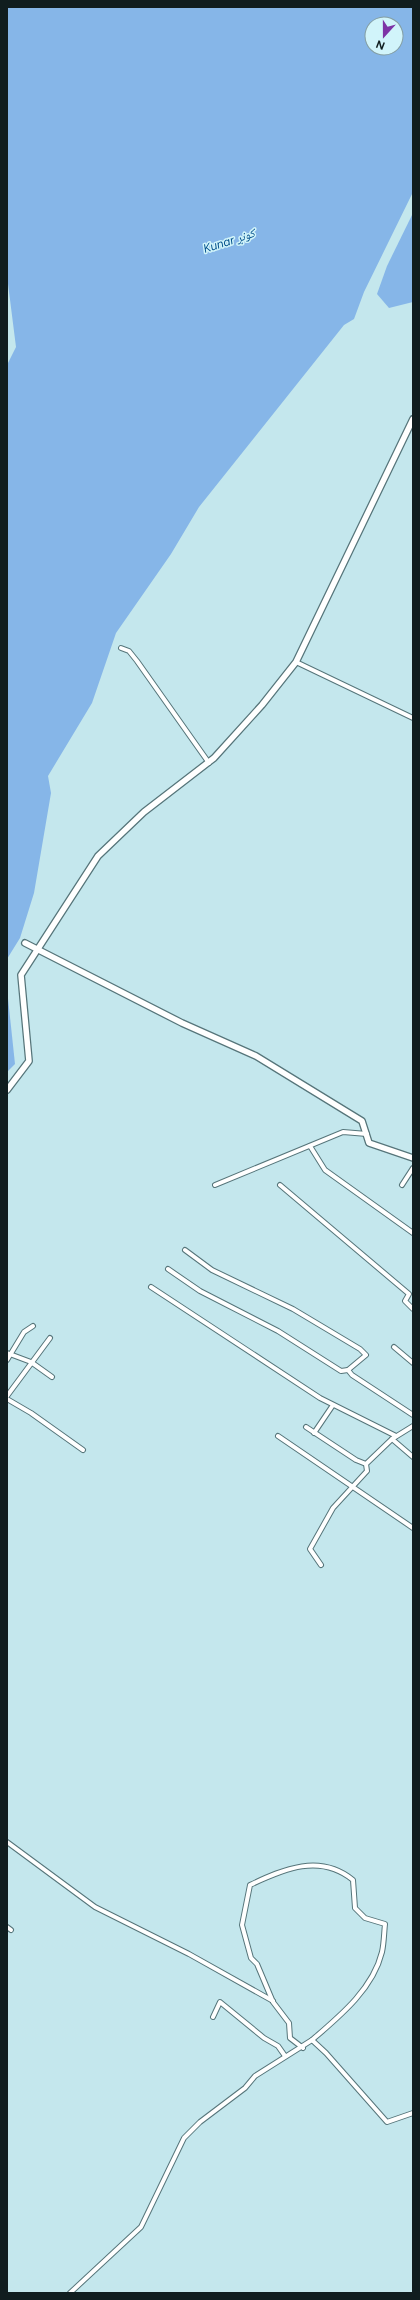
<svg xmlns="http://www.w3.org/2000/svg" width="420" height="2300" viewBox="0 0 420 2300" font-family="Figtree,'Noto Naskh Arabic',sans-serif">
<rect width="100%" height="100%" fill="#c4e7ed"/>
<g fill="#86b6e8" fill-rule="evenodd">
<path d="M7,7H413V192L364,292L354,319L344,325L199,507L171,554L116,633L92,703L48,776L51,793L34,893L20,938L7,959V365L16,347L7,276ZM372,24H396V48H372Z"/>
<path d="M413,213V302L389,308L377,294L387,266Z"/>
<path d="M7,989L15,1064L7,1072Z"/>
</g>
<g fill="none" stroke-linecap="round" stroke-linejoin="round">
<defs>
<g id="minor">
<path d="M121,648L129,651L137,661L209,763"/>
<path d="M296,662L413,718"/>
<path d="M310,1146L325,1170L413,1233"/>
<path d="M215,1185L343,1132L367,1134"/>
<path d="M280,1185L409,1294L405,1301L413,1309"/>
<path d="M402,1185L413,1168"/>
<path d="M185,1250L212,1270L293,1309L360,1349L366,1355L348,1370"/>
<path d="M168,1269L200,1291L278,1331L341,1371L348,1370L352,1375L413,1415"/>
<path d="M151,1287L320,1398L396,1436L392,1439L413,1457"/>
<path d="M394,1347L413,1363"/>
<path d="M7,1353L31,1362L52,1377"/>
<path d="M7,1360L24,1332L33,1326"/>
<path d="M7,1396L50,1338"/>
<path d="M7,1399L31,1413L83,1450"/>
<path d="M306,1427L356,1460L366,1464"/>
<path d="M314,1433L333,1405"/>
<path d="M278,1436L413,1528"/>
<path d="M321,1565L310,1549L333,1508L367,1471L366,1464L392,1439L413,1426"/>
<path d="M7,1842L95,1907L189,1954L273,2001"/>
<path d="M7,1927L11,1930"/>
<path d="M213,2017L220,2002L264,2038L278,2046L285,2056"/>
<path d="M303,2048L290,2038L289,2023L273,2002L257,1964L251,1958L242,1925L250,1885C284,1869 320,1853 353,1880L355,1908L365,1918L385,1924C384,1933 384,1943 382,1952C373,1989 340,2016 312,2040"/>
<path d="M70,2293L141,2227L184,2138L200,2122L245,2088L255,2076L312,2040L326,2053L387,2122L413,2113"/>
</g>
<g id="tertiary">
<path d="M25,943L182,1023L256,1056L362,1121L369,1143L413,1158"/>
<path d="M7,1090L29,1061L21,975L98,856L144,812L214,758L262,705L296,662L413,419"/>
</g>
</defs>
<use href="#minor" stroke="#56757a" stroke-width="6"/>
<use href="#tertiary" stroke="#56757a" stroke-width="8"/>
<use href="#minor" stroke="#fff" stroke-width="4"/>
<use href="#tertiary" stroke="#fff" stroke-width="5.5"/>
</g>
<g text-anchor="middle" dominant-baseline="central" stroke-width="3" stroke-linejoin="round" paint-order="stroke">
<g font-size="12" font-style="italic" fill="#03508c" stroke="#d1f4fa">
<text transform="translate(229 241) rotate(-18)">Kunar کونړ</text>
</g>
</g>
<rect width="420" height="2300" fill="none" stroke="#101d1f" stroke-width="16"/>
<g transform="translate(384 36) rotate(201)"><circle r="19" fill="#d1f4fa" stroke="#849ea2"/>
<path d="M0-3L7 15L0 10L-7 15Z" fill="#7d33a6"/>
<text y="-6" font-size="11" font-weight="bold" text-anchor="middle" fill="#101d1f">N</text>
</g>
</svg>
